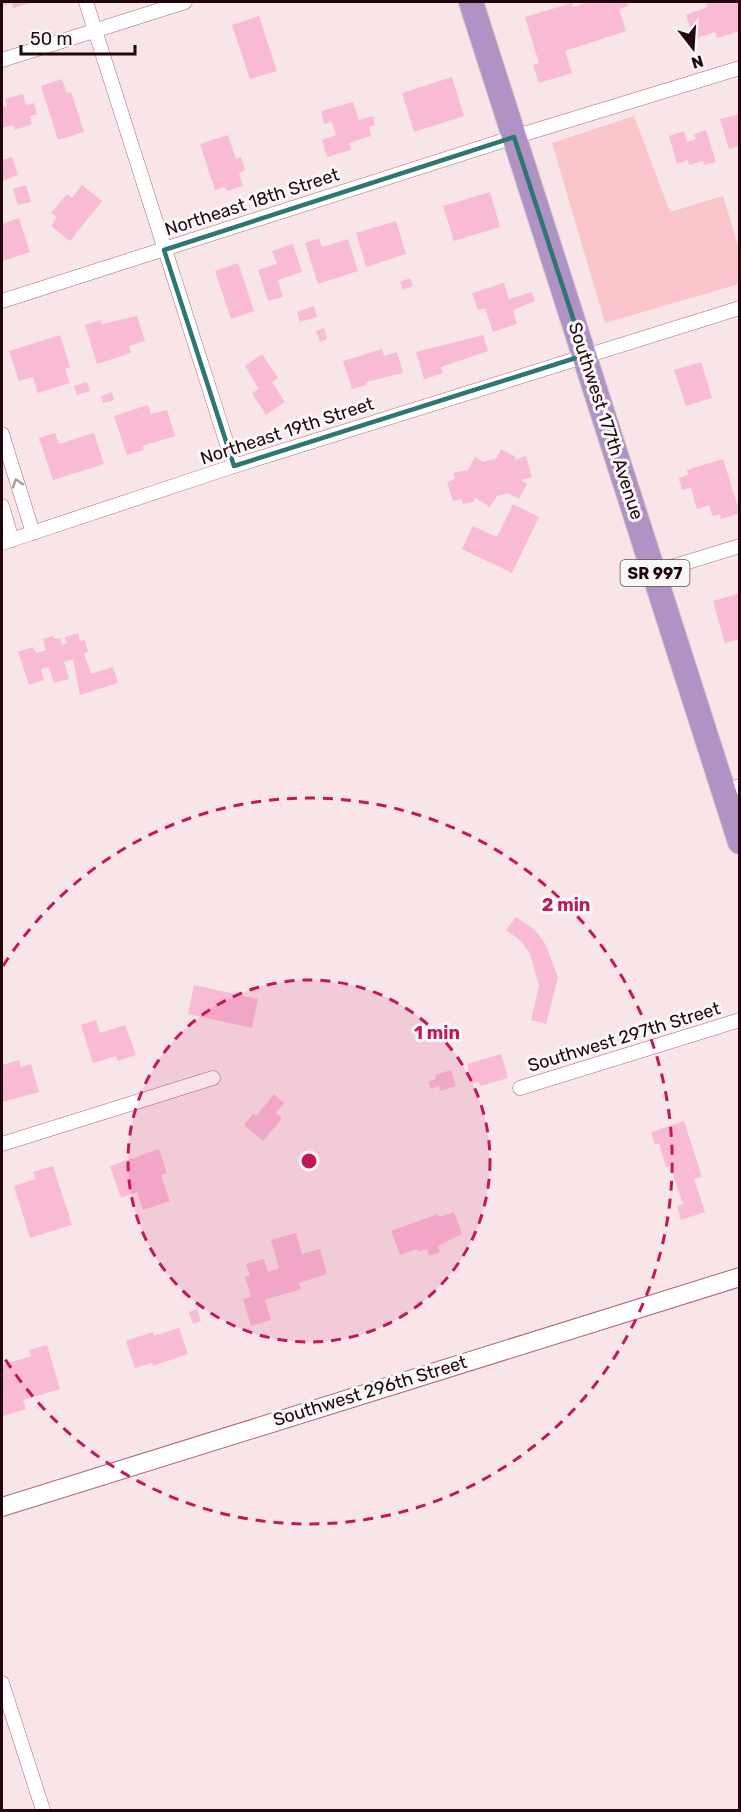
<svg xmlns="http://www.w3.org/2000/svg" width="741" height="1812" viewBox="0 0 741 1812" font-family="Rubik,sans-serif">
<rect width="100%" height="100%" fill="#f8e5e7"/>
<path fill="#f9c5cb" d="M634,116L670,212L723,196L739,249V284L605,323L552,143Z"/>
<g fill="#f9bad6">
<path d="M2,2H33L13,8L12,3L2,6Z"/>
<path d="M590,2H626L628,6L619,9L626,31L565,51L572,73L539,83L533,65L539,63L525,17L572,3L573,7Z"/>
<path d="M706,2H739L740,31L717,38L715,32L694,39L686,15L708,7Z"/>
<path d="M259,16L277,71L250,79L232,25Z"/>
<path d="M452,77L464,116L414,132L402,93Z"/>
<path d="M62,79L67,93L71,92L84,132L58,140L41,86Z"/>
<path d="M23,94L26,105L34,103L37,114L30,116L32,124L15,130L13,125L2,128V107L7,106L5,99Z"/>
<path d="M353,102L359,120L373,116L375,125L369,127L371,136L349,143L351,150L327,157L322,140L336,135L332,122L324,124L321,111Z"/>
<path d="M740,114V146L729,149L720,119Z"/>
<path d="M706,130L716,162L704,165L703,161L689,165L688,160L677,164L669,136L684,131L687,142L696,139L694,134Z"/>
<path d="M228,135L236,159L241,157L245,170L239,173L243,186L227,191L225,187L215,190L200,144Z"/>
<path d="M12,157L18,175L2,181V160Z"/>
<path d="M26,185L31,202L18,205L13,189Z"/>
<path d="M82,185L102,201L70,241L51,226L57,217L51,213L67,194L72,198Z"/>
<path d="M490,192L500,227L454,241L443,206Z"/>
<path d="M19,218L30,252L2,261V224Z"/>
<path d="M396,221L406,254L366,267L356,233Z"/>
<path d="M319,238L322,247L348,239L358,271L318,284L305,243Z"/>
<path d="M293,244L302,272L278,280L283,297L268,301L258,270L277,264L272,251Z"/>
<path d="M238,263L254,311L231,319L215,271Z"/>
<path d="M410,278L413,286L403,290L400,282Z"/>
<path d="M504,283L509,299L532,292L535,301L513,310L517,324L493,332L485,308L478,310L472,293Z"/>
<path d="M314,306L317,317L300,322L297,312Z"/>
<path d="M137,316L145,341L129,346L131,353L97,364L85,325L101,320L102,324Z"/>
<path d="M324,328L327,339L320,342L316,331Z"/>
<path d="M60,335L70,367L65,369L70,383L38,393L33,377L19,381L9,351Z"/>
<path d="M483,335L488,351L441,367L443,373L424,379L416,352Z"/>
<path d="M382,349L384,356L397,352L403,373L366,382L367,385L352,389L343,361Z"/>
<path d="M262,354L278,378L272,382L285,402L266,415L252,393L259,389L245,366Z"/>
<path d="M701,362L712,398L686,406L674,370Z"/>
<path d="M87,382L90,391L77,395L74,386Z"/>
<path d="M112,392L114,400L103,403L101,396Z"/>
<path d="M148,405L151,414L167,410L175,436L142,446L144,450L127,455L114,416Z"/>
<path d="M55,433L59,444L94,433L104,464L53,480L39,438Z"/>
<path d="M501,449L516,457L514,460L526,456L532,477L521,480L527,484L519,499L508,493L497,496L490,507L474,497L475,501L463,504L462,499L453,501L447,482L455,479L453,473L468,470L475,457L483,462L497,458Z"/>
<path d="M723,459L740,513L721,519L720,514L713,516L709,505L697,509L691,488L682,490L679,478L688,475L687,470Z"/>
<path d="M513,504L539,517L512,573L462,549L473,526L497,537Z"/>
<path d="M740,593V639L725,643L713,601Z"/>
<path d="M78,633L80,641L85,640L88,652L84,653L91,674L113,667L118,683L80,695L73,659L64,662L69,679L54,683L49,667L41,669L44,680L29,685L18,652L33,647L36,653L46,650L43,639L53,636L55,639L60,638L62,645L67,643L65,637Z"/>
<path d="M516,917L535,930L546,945L558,978L546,1024L531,1020L539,986L530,954L521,941L506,930Z"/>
<path d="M194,985L258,999L252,1028L188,1014Z"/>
<path d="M96,1020L100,1033L125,1025L136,1055L118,1061L116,1056L93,1063L81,1025Z"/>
<path d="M501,1054L508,1078L480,1086L479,1082L472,1084L467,1064Z"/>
<path d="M19,1060L21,1067L31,1064L39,1092L2,1102V1065Z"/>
<path d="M451,1070L456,1086L440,1091L439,1086L431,1089L428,1082L436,1079L435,1075Z"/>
<path d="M274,1094L284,1103L276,1113L282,1118L263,1141L244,1125L253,1114L256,1116Z"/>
<path d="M684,1121L702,1177L694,1179L705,1212L681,1220L677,1206L683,1204L670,1166L666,1167L659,1143L655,1145L651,1132Z"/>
<path d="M159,1149L167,1173L161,1175L170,1201L143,1210L137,1192L121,1198L110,1166Z"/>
<path d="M53,1166L72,1225L30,1238L14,1186L36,1179L33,1172Z"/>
<path d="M454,1212L462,1234L438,1246L440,1252L429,1256L427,1249L418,1252L417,1249L400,1255L391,1231L438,1214L439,1217Z"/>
<path d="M296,1233L302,1254L320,1249L327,1274L299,1283L301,1289L265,1300L271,1320L251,1326L243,1299L251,1297L245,1277L250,1275L246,1264L264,1259L268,1272L279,1268L271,1240Z"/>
<path d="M197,1309L201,1321L193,1324L189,1312Z"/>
<path d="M179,1328L188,1354L153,1366L152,1363L135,1368L126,1341L153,1332L154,1336Z"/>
<path d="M47,1345L60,1389L23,1400L26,1409L3,1416L2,1365L31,1356L29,1350Z"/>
</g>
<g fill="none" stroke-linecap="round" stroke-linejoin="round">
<defs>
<g id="minor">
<path d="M86,2L234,466"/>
<path d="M2,60L185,2"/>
<path d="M2,301L514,137L740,68"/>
<path d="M2,434L33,533"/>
<path d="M2,506L12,540"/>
<path d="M2,543L234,466L740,308"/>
<path d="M655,572L740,546"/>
<path d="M724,791L740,786"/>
<path d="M520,1088L740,1020"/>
<path d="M2,1144L213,1078"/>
<path d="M2,1683L43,1810"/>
</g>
<path id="tertiary" d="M2,1507L740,1277"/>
<path id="trunk" d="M471,2L740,842"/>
</defs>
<use href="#minor" stroke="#b36471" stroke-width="15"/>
<use href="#tertiary" stroke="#b36471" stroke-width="20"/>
<use href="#trunk" stroke="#cfc8ca" stroke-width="26"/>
<use href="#minor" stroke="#fff" stroke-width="14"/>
<use href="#tertiary" stroke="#fff" stroke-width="18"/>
<use href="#trunk" stroke="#b093c4" stroke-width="24"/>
</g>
<defs><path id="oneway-chevron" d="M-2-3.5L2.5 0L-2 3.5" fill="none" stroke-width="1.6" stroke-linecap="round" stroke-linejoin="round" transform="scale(1.5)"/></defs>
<use stroke="#a79b9e" href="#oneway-chevron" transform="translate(17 483) rotate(-108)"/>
<path fill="none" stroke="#2d7673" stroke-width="4.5" stroke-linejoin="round" d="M514,137L585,355L234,466L164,250Z"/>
<circle cx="309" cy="1161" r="181" fill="#c2185b" fill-opacity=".12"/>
<g fill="none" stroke="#c2185b" stroke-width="3" stroke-dasharray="10 8">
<circle cx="309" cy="1161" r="181"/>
<path d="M3 966A363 363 0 1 1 3 1356"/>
</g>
<g text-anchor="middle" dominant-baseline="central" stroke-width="6" stroke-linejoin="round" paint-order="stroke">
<rect fill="#f8f8f8" stroke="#634f53" stroke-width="1.5" x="620.5" y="560" width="69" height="26" rx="4.5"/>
<g font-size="16" font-weight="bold" fill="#23060c">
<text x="655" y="573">SR 997</text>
</g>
<g font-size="18" fill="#23060c" stroke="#f8f8f8">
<text transform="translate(252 202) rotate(-18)">Northeast 18th Street</text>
<text transform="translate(606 421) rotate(72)">Southwest 177th Avenue</text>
<text transform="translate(287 431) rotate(-18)">Northeast 19th Street</text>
<text transform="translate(624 1037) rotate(-17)">Southwest 297th Street</text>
<text transform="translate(370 1391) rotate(-17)">Southwest 296th Street</text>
</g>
</g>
<circle cx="309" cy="1161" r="9" fill="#c2185b" stroke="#f8f8f8" stroke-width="3"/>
<g font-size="18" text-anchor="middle" font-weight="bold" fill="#c2185b" stroke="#f8f8f8" stroke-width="6" stroke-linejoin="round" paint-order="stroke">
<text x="566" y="911">2 min</text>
<text x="437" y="1039">1 min</text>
</g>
<rect width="741" height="1812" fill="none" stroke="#23060c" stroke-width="6"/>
<g transform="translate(693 48) rotate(163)" stroke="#f8f8f8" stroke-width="4.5" paint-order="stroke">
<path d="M0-4.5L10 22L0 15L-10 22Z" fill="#23060c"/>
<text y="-9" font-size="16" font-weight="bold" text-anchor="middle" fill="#23060c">N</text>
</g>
<path d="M21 45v9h114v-9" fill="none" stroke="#23060c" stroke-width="3"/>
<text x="30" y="45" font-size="18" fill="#23060c" stroke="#f8f8f8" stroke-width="4.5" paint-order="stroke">50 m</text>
</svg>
